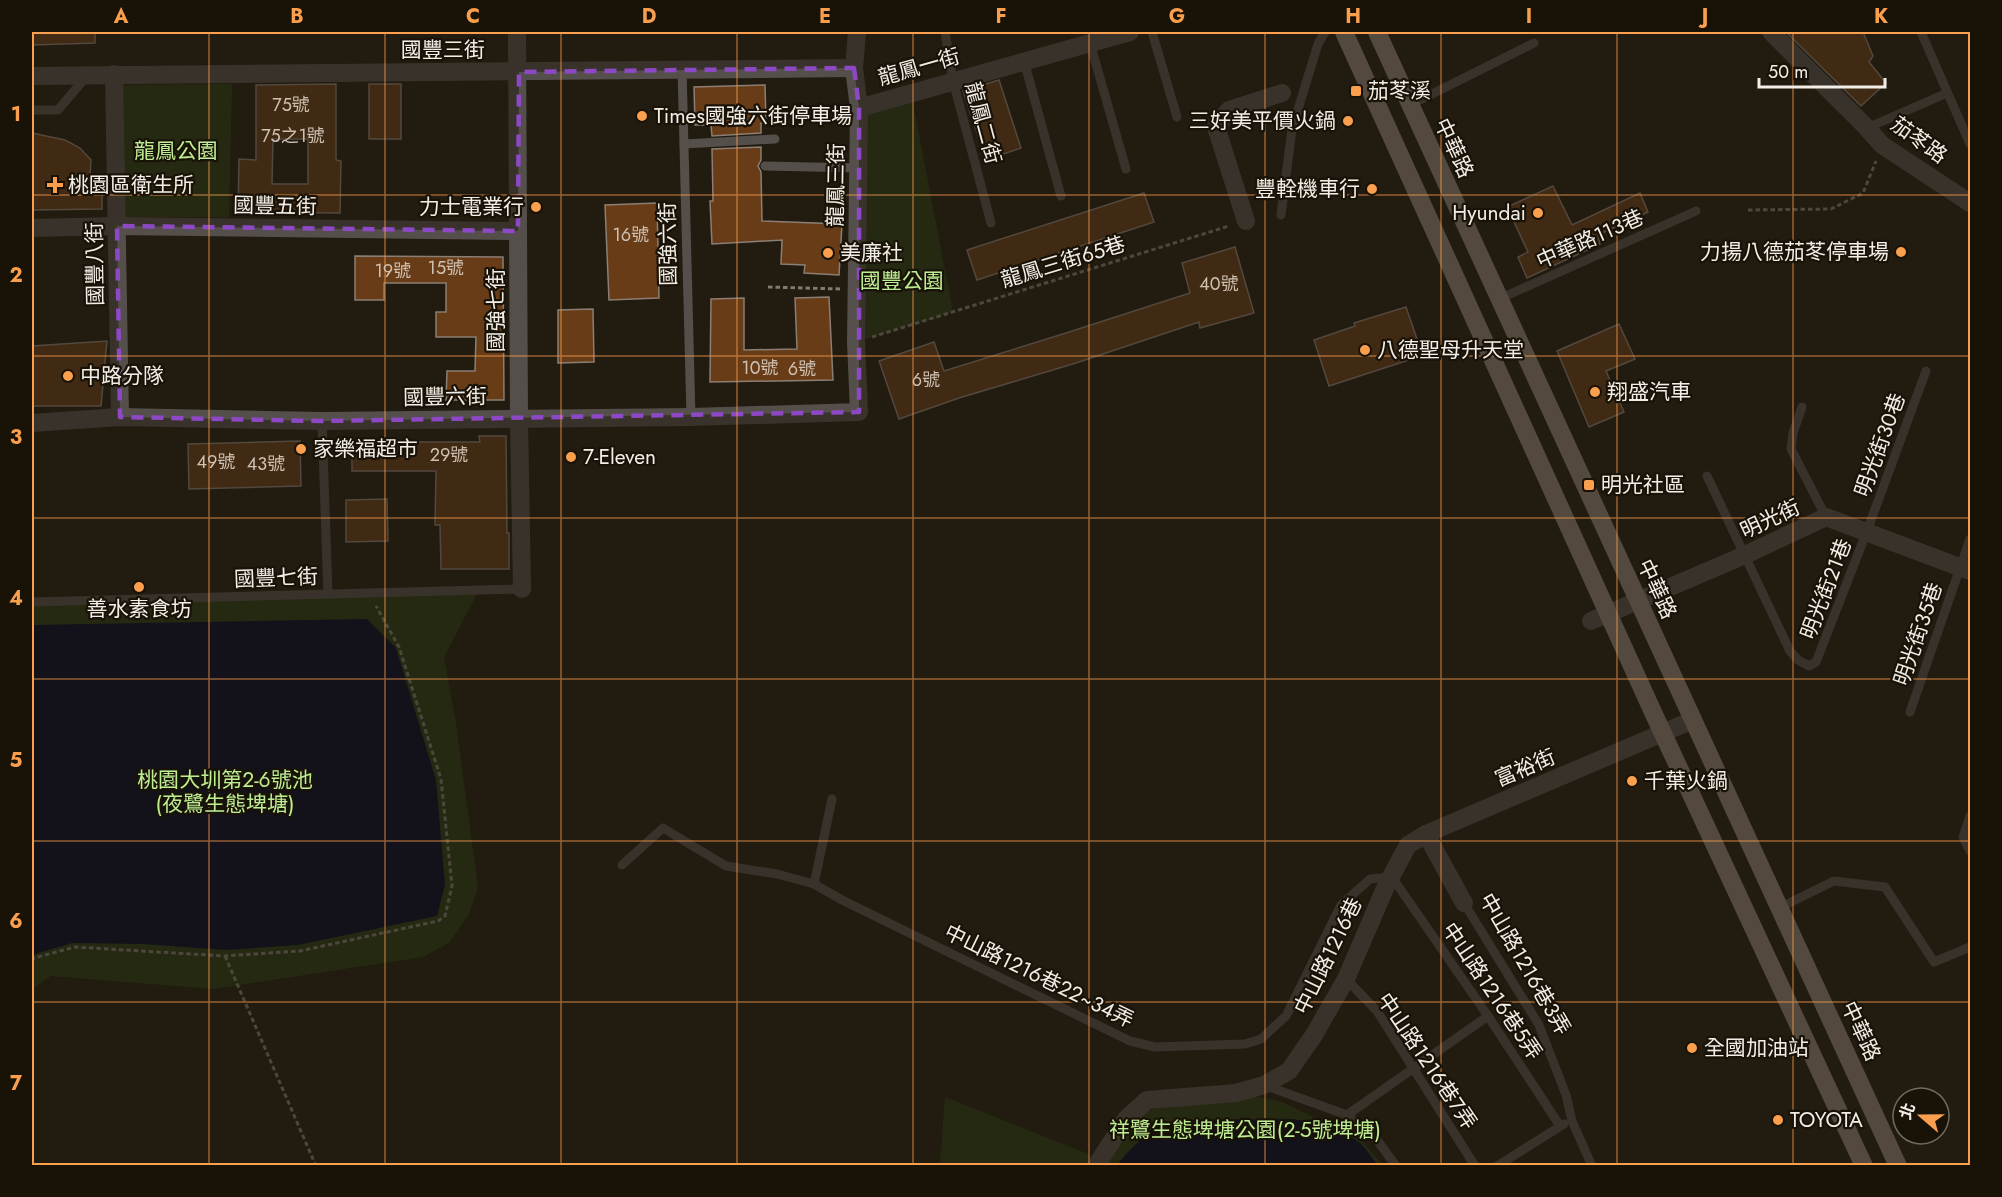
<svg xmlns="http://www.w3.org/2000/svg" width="2002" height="1197" viewBox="0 0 2002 1197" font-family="Jost,'Noto Sans TC',sans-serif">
<rect width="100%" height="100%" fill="#221b10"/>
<g fill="#283b14">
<path d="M232,84L229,217H122V85Z"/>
<path d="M911,93L953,312L856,342L859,108Z"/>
<path d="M479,590L444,657L456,724L478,887L469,914L449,943L423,957L213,989L51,976L32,989V605Z"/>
<path d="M1246,1094L1282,1102L1360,1139L1383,1165L1106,1166L1138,1114L1173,1104Z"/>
<path d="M945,1097L1091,1155L1086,1165H940Z"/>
</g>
<g fill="#000527">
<path d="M367,619L396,648L436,780L445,885L437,916L298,945L226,950L143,944L72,943L32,955V625Z"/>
<path d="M1293,1119C1315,1123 1341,1129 1360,1143C1367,1149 1372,1159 1378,1165H1117L1126,1154L1155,1125L1183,1120Z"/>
</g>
<g fill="#673c17" stroke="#8c7e73" stroke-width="1.5" fill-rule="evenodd">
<path d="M32,32H95V43L32,45Z"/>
<path d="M1786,32H1863L1873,56L1869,62L1886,83L1861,106Z"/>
<path d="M999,80L1021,148L986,160L963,91Z"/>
<path d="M336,84V160L341,161L340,213L238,212L239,159L256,160V85ZM273,139H308V184H272Z"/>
<rect x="369" y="84" width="32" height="55"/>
<path d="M765,85L766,123H761V133L712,136L711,125H695L694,87Z"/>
<path d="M32,133L65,140L80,148L91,160L90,175L102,176V209L32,210Z"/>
<path d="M761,147V160L758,166L761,172L762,221L842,224L839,275L804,273L805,265L781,264L782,240L712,244L710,201H713L712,149Z"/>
<path d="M1553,186L1572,225L1640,193L1648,212L1598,235L1600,244L1527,278L1518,257L1528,252L1507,207Z"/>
<path d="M1144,193L1154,222L977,280L967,250Z"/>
<path d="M657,203L659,298L609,300L605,205Z"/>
<path d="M1235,247L1254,313L1200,328L1199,322L1076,363L959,398L899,419L879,361L934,342L944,371L1066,333L1190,293L1182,263Z"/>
<path d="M355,256L503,257L504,400H446L447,371H475L476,337H436V312H446V283H384V300H355Z"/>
<path d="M829,297L833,380L710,382L711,299L744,298V350L797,349L795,298Z"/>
<path d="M1406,307L1417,339L1410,341L1415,358L1329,386L1314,340L1355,326L1354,323Z"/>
<path d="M593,309L594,362L558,363V310Z"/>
<path d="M1619,324L1635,359L1606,371L1624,412L1589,427L1557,351Z"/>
<path d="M107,341L101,406H32V346Z"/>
<path d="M479,436H506L507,533H509V569H441L440,525H435L436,471H352V442H480Z"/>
<path d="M300,441L301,486L189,489L188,444Z"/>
<path d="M387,499L388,541L346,542V500Z"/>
</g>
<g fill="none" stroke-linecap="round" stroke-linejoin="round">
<g stroke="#827b72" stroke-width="3" stroke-dasharray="4.5 3" stroke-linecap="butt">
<path d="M1748,210L1831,209L1863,193L1876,161"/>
<path d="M768,287L840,289"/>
<path d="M872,337L1229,226"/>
<path d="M225,956L316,1166"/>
<path d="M32,961L34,958L75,947L225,956L300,951L438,921L445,916L452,886L441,779L399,647L376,606"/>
</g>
<g stroke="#554f4b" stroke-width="9">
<path d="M945,32L953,81L991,223"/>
<path d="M1152,32L1177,117"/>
<path d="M1921,32L1970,144"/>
<path d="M1090,43L1126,169"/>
<path d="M1024,61L1061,196"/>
<path d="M682,69L691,417"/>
<path d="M1410,105L1534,43"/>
<path d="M32,110H58L86,77"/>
<path d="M1867,128L1947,93"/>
<path d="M684,144L775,139"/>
<path d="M765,166L858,168"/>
<path d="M1281,215L1292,129L1318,44L1325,32"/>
<path d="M1499,299L1696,211"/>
<path d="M1802,407L1793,433L1791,449L1826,517"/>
<path d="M322,421L328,594"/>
<path d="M1707,476L1790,651L1798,660L1809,666L1816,662L1867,531L1926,371"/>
<path d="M32,602L522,589"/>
<path d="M1910,712L1970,539"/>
<path d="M1970,816L1963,837L1970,851"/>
<path d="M622,865L663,828L726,866L777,874L814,884L842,900L1130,1041L1155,1047L1245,1044L1261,1039L1286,1016L1341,905L1370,879L1392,877L1488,1016L1560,1126"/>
<path d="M814,884L832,799"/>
<path d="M1464,903L1539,1025L1566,1095L1572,1121L1592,1166"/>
<path d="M1779,908L1834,881L1885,887L1934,962L1970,947"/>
<path d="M1346,979L1377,1011L1475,1166"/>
<path d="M1264,1085L1347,1115L1377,1140L1396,1166"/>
<path d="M1347,1115L1488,1016"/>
<path d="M1497,1166L1564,1124"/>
</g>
<g stroke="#554f4b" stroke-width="18">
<path d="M517,32L519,419L522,589"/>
<path d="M1771,32L1867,128L1882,145L1970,203"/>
<path d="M114,74L120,417"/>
<path d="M32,76L854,68"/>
<path d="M859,108L1130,32"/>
<path d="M1246,221L1216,127L1229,110L1282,93"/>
<path d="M32,228L117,226L518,231"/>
<path d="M32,423L120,417L322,421L691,417L859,412L856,342L859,108L854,68L857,32"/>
<path d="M1591,621L1745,555L1826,517L1970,571"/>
<path d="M1426,834L1464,903"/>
<path d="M1096,1166L1126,1119L1147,1100L1236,1093L1264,1085L1289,1071L1314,1035L1346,979L1386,886L1408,845L1426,834L1693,720"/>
</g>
<g stroke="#8e8179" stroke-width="18">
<path d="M1344,32L1652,710L1864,1166"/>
<path d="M1377,32L1898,1166"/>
</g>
</g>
<path d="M0 0H2002V1197H0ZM854,68L859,108V412L322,421L120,417L117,226L518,231L519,72Z" fill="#221b10" fill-opacity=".55" fill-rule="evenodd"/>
<path fill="none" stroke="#8d49c5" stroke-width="4.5" stroke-dasharray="12 8" stroke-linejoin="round" d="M854,68L859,108V412L322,421L120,417L117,226L518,231L519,72Z"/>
<path fill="none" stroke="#fa9f4e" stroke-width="1.5" stroke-opacity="0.55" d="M209,32V1166M385,32V1166M561,32V1166M737,32V1166M913,32V1166M1089,32V1166M1265,32V1166M1441,32V1166M1617,32V1166M1793,32V1166M32,195H1970M32,356H1970M32,518H1970M32,679H1970M32,841H1970M32,1002H1970"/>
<g fill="#fa9f4e" stroke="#191207" stroke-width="2">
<rect x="1350" y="85" width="12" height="12" rx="3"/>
<circle cx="642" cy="116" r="6"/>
<circle cx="1348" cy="121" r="6"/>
<path d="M52 176h6v6h6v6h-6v6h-6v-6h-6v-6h6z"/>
<circle cx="1372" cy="189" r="6"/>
<circle cx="536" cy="207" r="6"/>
<circle cx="1538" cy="213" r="6"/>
<circle cx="1901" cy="252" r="6"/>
<circle cx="828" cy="253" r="6"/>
<circle cx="1365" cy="350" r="6"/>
<circle cx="68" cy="376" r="6"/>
<circle cx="1595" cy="392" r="6"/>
<circle cx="301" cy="449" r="6"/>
<circle cx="571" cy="457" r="6"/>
<rect x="1583" y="479" width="12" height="12" rx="3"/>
<circle cx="139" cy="587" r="6"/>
<circle cx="1632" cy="781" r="6"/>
<circle cx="1692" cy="1048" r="6"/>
<circle cx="1778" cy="1120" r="6"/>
</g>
<g text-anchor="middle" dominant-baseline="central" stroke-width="4.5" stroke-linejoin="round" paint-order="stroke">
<g font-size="18" fill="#cfc1b2">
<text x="291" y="105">75號</text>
<text x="293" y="136">75之1號</text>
<text x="631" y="235">16號</text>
<text x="446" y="268">15號</text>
<text x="393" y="271">19號</text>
<text x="1219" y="284">40號</text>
<text x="760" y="368">10號</text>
<text x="802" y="369">6號</text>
<text x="926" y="380">6號</text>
<text x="449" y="455">29號</text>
<text x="216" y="462">49號</text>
<text x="266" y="464">43號</text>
</g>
<g font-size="21" fill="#f2ede6" stroke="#191207">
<text x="443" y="50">國豐三街</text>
<text transform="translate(919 67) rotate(-16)">龍鳳一街</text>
<text transform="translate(983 123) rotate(75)">龍鳳二街</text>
<text transform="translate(1919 140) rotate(36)">茄苳路</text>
<text transform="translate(1454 148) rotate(65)">中華路</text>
<text transform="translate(836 185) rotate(-89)">龍鳳三街</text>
<text transform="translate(275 206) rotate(1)">國豐五街</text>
<text transform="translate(1590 239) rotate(-24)">中華路113巷</text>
<text transform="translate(668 244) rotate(-91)">國強六街</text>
<text transform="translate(1063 262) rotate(-17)">龍鳳三街65巷</text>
<text transform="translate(95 264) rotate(-91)">國豐八街</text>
<text transform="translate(496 310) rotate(-90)">國強七街</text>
<text transform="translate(445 397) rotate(-1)">國豐六街</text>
<text transform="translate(1880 445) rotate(-70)">明光街30巷</text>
<text transform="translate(1770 519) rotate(-25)">明光街</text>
<text transform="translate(276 578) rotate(-2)">國豐七街</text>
<text transform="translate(1657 589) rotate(65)">中華路</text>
<text transform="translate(1826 589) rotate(-69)">明光街21巷</text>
<text transform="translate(1918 634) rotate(-71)">明光街35巷</text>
<text transform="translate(1525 768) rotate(-23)">富裕街</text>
<text transform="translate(1328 956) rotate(-64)">中山路1216巷</text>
<text transform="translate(1525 964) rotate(60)">中山路1216巷3弄</text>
<text transform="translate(1039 976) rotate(26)">中山路1216巷22~34弄</text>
<text transform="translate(1492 991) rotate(56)">中山路1216巷5弄</text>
<text transform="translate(1861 1031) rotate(65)">中華路</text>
<text transform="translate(1427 1061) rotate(56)">中山路1216巷7弄</text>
</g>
<g font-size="21" fill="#f2ede6" stroke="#191207" text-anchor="start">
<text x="1368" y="91">茄苳溪</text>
<text x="654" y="116">Times國強六街停車場</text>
<text x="1336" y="121" text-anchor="end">三好美平價火鍋</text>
<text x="68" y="185">桃園區衛生所</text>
<text x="1360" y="189" text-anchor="end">豐輇機車行</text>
<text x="524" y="207" text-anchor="end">力士電業行</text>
<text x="1526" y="213" text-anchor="end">Hyundai</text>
<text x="1889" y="252" text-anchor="end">力揚八德茄苳停車場</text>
<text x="840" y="253">美廉社</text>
<text x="1377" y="350">八德聖母升天堂</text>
<text x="80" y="376">中路分隊</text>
<text x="1607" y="392">翔盛汽車</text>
<text x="313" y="449">家樂福超市</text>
<text x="583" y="457">7-Eleven</text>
<text x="1601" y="485">明光社區</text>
<text x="139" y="609" text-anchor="middle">善水素食坊</text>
<text x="1644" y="781">千葉火鍋</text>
<text x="1704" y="1048">全國加油站</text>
<text x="1790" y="1120">TOYOTA</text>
</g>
<g font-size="21" fill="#beee93" stroke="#191207">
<text x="176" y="151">龍鳳公園</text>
<text x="902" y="281">國豐公園</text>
<text x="225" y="780">桃園大圳第2-6號池<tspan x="225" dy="24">(夜鷺生態埤塘)</tspan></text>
<text x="1245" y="1130">祥鷺生態埤塘公園(2-5號埤塘)</text>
</g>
</g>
<rect width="2002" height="1197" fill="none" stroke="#191207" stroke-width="66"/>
<g transform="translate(1921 1116) rotate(290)"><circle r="28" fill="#191207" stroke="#706a60" stroke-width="1.5"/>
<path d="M0-4.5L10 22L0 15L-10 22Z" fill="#fa9f4e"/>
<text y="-9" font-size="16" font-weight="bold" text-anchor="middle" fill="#f2ede6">北</text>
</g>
<path d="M1759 78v9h126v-9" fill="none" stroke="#f2ede6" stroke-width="3"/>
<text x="1768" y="78" font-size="18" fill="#f2ede6" stroke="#191207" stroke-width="4.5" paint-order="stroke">50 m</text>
<rect x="33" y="33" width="1936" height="1131" fill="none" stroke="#fa9f4e" stroke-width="2"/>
<g font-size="20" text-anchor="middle" font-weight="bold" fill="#fa9f4e">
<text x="121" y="23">A</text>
<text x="297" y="23">B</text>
<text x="473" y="23">C</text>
<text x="649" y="23">D</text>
<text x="825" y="23">E</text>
<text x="1001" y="23">F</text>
<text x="1177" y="23">G</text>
<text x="1353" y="23">H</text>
<text x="1529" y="23">I</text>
<text x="1705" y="23">J</text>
<text x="1881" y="23">K</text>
<text x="16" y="121">1</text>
<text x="16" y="282">2</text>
<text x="16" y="444">3</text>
<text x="16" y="605">4</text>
<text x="16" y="767">5</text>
<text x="16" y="928">6</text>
<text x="16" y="1090">7</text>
</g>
</svg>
